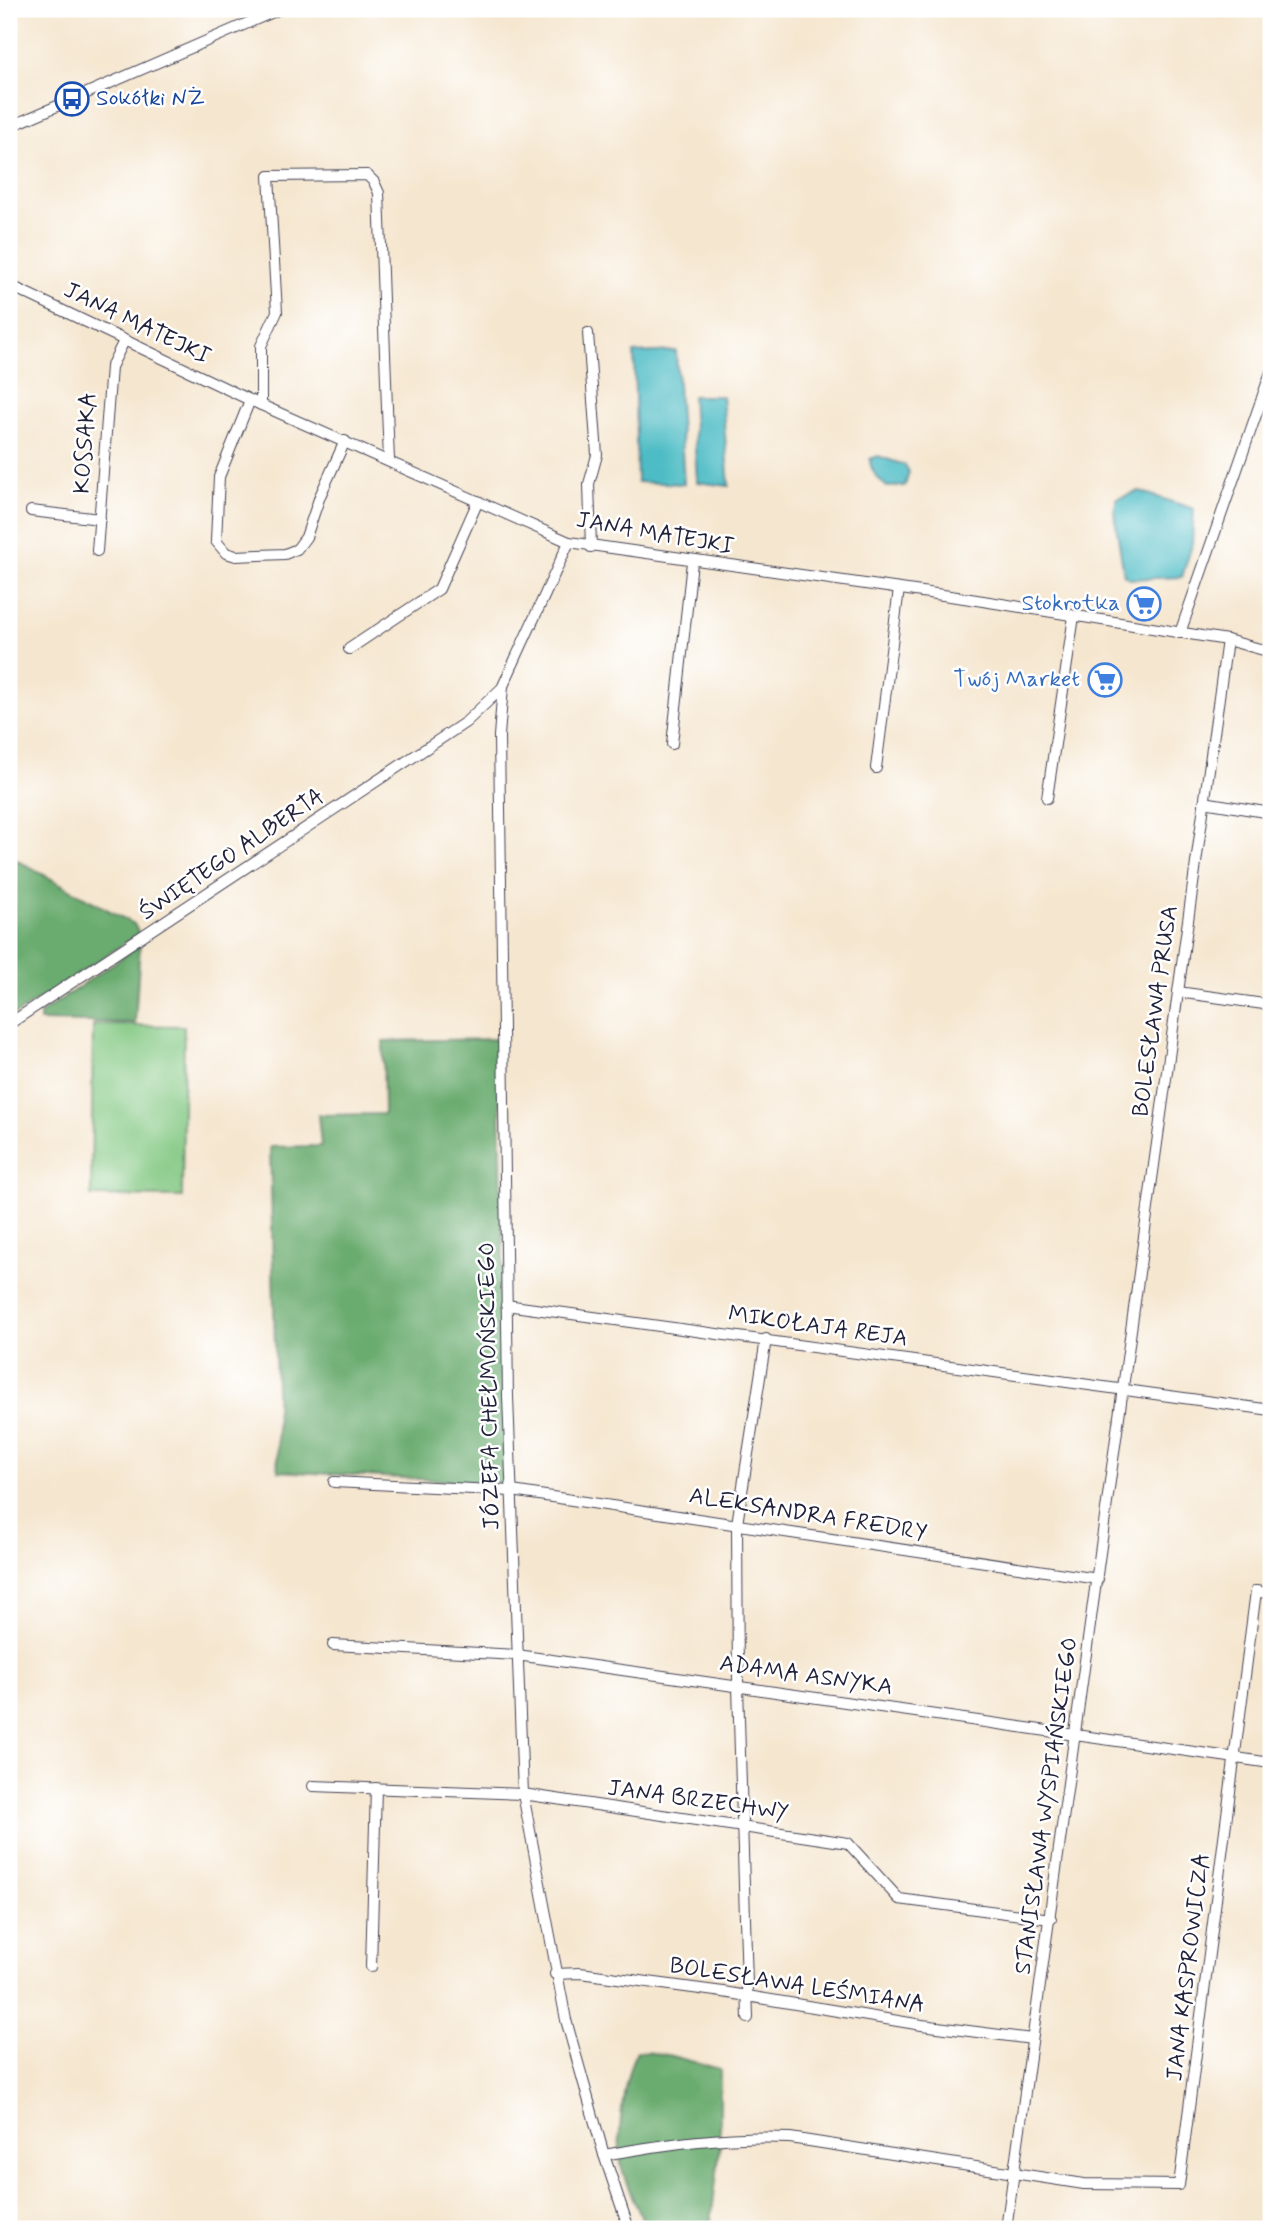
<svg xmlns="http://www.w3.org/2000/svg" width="1280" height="2238" viewBox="0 0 1280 2238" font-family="Mynerve,sans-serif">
<rect width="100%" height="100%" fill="#fff"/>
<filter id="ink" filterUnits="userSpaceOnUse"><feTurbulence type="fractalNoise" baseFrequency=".0143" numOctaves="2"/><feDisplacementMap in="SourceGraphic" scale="14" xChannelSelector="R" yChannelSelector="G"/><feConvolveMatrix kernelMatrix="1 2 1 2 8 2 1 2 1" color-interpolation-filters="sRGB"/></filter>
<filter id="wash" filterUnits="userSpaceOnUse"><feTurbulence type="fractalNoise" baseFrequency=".00686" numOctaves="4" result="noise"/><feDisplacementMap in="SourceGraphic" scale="28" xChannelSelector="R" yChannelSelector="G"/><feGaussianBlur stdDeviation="1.57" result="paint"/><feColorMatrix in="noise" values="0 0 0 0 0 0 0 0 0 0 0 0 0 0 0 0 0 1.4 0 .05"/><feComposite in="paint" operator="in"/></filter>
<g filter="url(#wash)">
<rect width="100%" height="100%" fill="#f5e6cf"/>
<path fill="#83c882" stroke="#52755e" stroke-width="2" d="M93,1025L184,1026L182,1197L91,1196Z"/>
<g fill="#6aac70" stroke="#466756" stroke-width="2">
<path d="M9,856L134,924L139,934L9,1019Z"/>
<path d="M140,945L135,1023L40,1021V1014Z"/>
<path d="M499,1039L507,1484L278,1471L270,1147L321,1146L318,1115L384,1114L383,1041Z"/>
<path d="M637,2051L668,2055L720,2069V2148L710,2229H647C639,2210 627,2189 622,2169C616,2140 623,2076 637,2051Z"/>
</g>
<g fill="#4ebcc5" stroke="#386f80" stroke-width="2">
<path d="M676,351L684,484L637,482L634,353Z"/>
<path d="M692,396H722L729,486L697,482Z"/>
<path d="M878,456L905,465L909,472L905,486L887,487C878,479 870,471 870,459Z"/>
<path d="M1139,491L1194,509L1192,545L1182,577L1131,579L1124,575L1114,511L1117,499Z"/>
</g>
</g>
<g filter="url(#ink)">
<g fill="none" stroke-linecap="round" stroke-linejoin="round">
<defs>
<g id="street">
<path d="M9,127L280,9"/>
<path d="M9,285L250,400L569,542L964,598L1227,640L1271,652"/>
<path d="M588,333L597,455L589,484L591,547"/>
<path d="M250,400L219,477L216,541L226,553L236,556L285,554L297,549L306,537L320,496L345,441"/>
<path d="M261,405V346L277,312L269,176L367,175L374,182L379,193L389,461"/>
<path d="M31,511L100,519"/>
<path d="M569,542L503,686L499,736L508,1397L523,1794L566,2020L604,2155L629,2229"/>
<path d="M97,551L111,367L124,341"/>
<path d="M1180,633L1271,372"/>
<path d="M349,649L439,589L478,501"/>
<path d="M672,744L692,562"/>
<path d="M876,768L899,589"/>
<path d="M1047,798L1074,616"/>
<path d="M1204,802L1271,813"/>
<path d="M1178,992L1271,1005"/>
<path d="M9,1024L466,722L503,687"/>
<path d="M506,1305L1271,1410"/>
<path d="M334,1482L512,1491L1098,1579"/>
<path d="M333,1645L517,1655L1271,1763"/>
<path d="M313,1786L523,1794L848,1843L899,1899L1051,1919"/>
<path d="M371,1967L376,1788"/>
<path d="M555,1974L580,1973L723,1992L922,2025L1032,2039"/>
<path d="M748,2018L738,1686L737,1524L766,1339"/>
<path d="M604,2155C666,2144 726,2135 790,2138L1084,2184L1179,2185L1256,1591L1271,1594"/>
<path d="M1006,2229L1227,640"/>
</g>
</defs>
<use href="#street" stroke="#423f51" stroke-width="12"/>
<use href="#street" stroke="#fff" stroke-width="10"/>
</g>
</g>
<defs>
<symbol id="bus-ring" viewBox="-11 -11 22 22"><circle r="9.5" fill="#fff" stroke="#1a4fb4" stroke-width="1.5"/><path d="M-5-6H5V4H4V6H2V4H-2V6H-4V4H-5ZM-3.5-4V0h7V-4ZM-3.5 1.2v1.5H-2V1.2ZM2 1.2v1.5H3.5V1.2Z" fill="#1a4fb4"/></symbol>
<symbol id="supermarket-ring" viewBox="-11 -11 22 22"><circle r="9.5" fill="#fff" stroke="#3f7fe0" stroke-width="1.5"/><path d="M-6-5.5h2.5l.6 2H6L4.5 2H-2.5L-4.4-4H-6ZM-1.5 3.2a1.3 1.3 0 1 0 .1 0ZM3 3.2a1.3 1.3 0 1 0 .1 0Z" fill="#3f7fe0"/></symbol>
</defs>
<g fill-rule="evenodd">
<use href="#bus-ring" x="53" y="80" width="38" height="38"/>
<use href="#supermarket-ring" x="1125" y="585" width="38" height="38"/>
<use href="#supermarket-ring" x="1086" y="661" width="38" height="38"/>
</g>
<g text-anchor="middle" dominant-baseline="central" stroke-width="5" stroke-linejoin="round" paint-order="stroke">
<g font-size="23" fill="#164399" stroke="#fff" text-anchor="start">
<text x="96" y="99">Sokółki NŻ</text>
</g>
<g font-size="23" fill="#22223b" stroke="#fff">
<text transform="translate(137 324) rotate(26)">JANA MATEJKI</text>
<text transform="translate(86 443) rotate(-86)">KOSSAKA</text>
<text transform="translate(655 534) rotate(10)">JANA MATEJKI</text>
<text transform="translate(232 855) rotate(-34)">ŚWIĘTEGO ALBERTA</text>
<text transform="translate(1156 1011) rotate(-82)">BOLESŁAWA PRUSA</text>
<text transform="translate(818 1327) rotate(8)">MIKOŁAJA REJA</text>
<text transform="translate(490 1386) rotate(-91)">JÓZEFA CHEŁMOŃSKIEGO</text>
<text transform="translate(808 1515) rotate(9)">ALEKSANDRA FREDRY</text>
<text transform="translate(806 1676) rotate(8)">ADAMA ASNYKA</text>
<text transform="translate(698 1801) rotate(8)">JANA BRZECHWY</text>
<text transform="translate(1047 1806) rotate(-82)">STANISŁAWA WYSPIAŃSKIEGO</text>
<text transform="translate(1189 1967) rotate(-83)">JANA KASPROWICZA</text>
<text transform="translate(797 1986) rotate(9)">BOLESŁAWA LEŚMIANA</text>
</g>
<g font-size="23" fill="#366cbe" stroke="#fff" text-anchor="end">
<text x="1120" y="604">Stokrotka</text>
<text x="1080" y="680">Twój Market</text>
</g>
</g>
<rect width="1280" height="2238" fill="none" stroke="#fff" stroke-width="35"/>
</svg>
